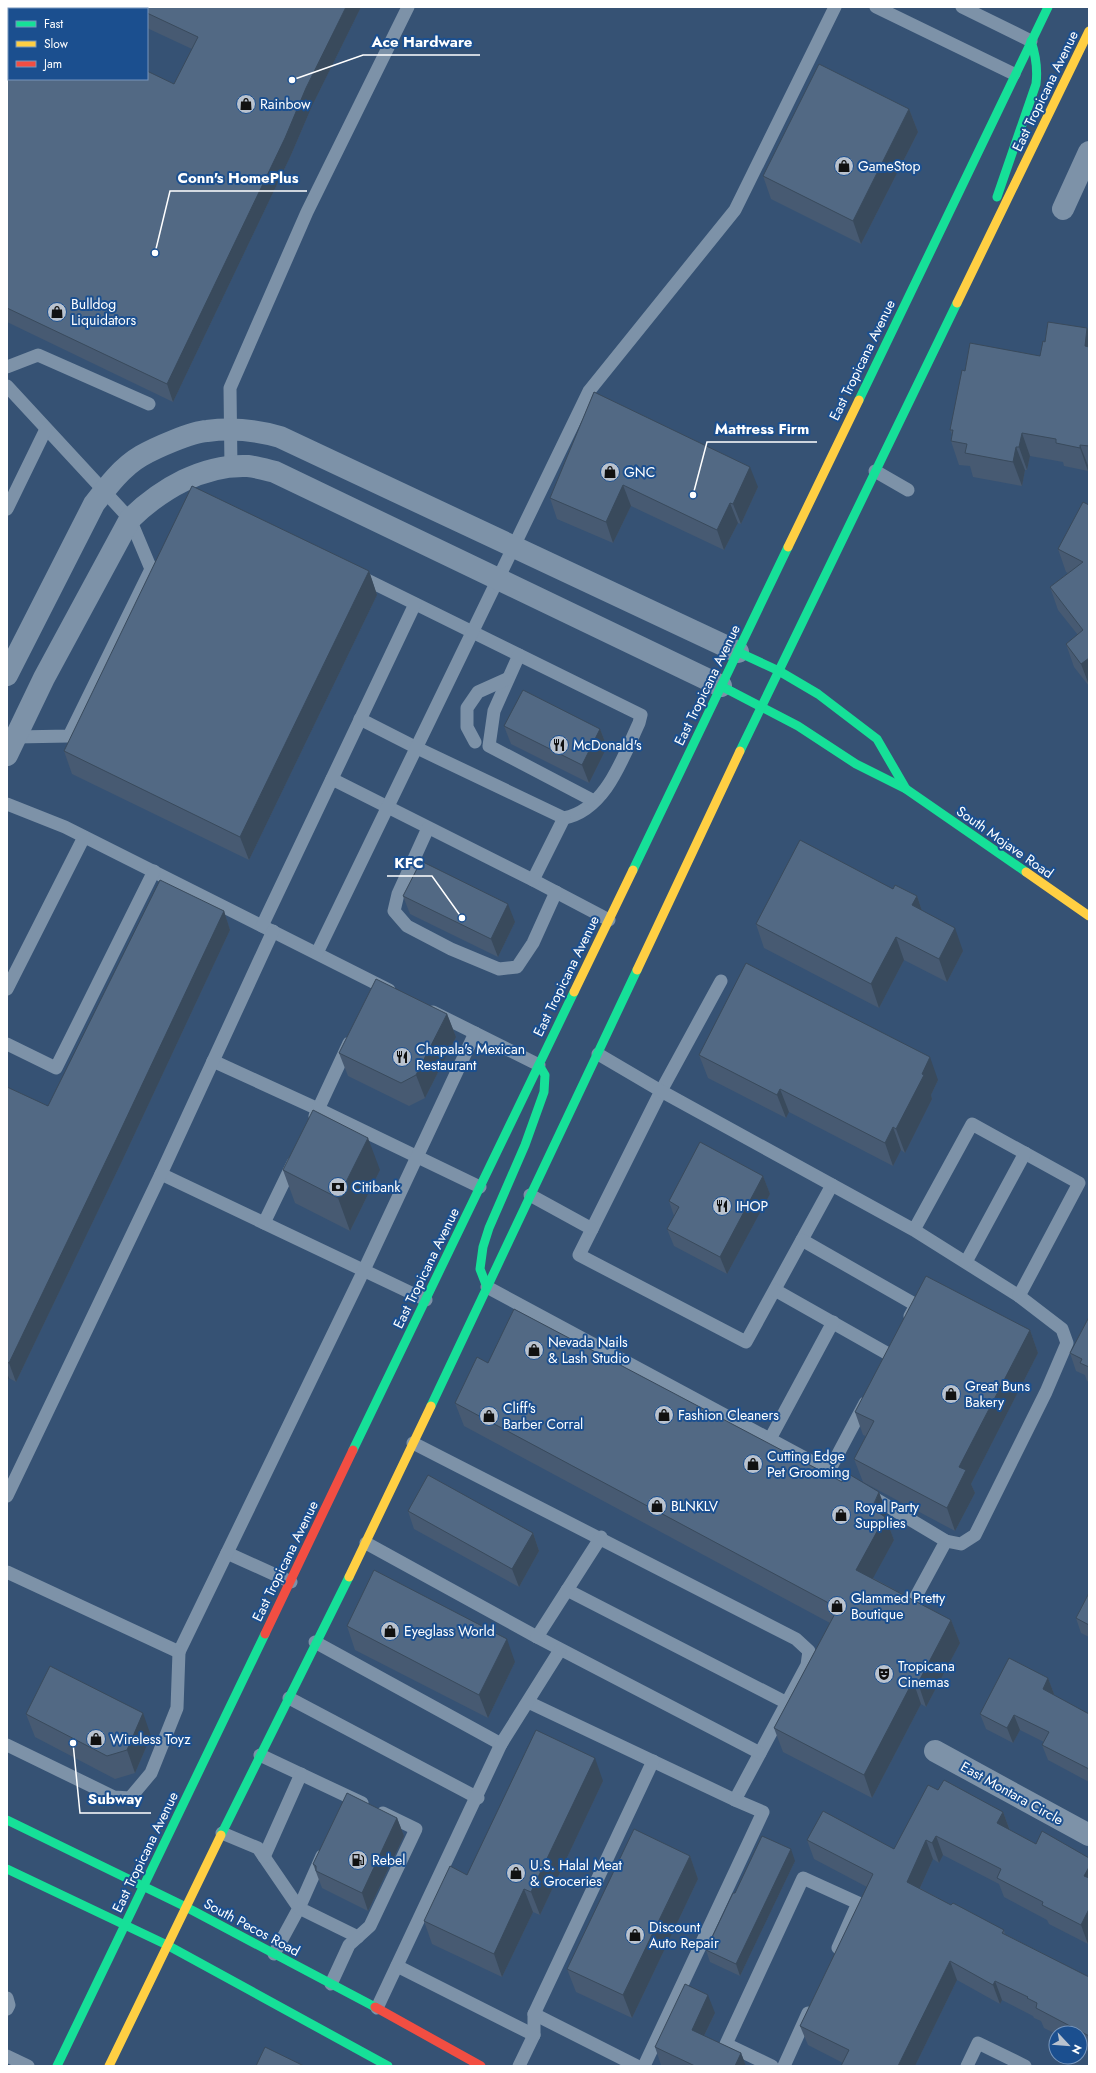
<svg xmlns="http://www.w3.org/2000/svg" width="1096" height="2073" viewBox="0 0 1096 2073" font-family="Jost,sans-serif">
<rect width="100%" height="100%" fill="#365274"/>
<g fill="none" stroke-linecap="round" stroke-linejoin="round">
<g stroke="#7d92a8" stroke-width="13">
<path d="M876,7L1014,74"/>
<path d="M962,7L1031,41"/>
<path d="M7,17L9,13"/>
<path d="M7,367L38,355L149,404"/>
<path d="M7,386L130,519L151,569L69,736L16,737"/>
<path d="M231,468L230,388L307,212L408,7"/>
<path d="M875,471L908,490"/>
<path d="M7,509L46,429"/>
<path d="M357,575L641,715L639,723C623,757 606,810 564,818L417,748L360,719"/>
<path d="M519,655L494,711L489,746L594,801"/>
<path d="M475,742L467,727V708L478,692L507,679"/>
<path d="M332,779L533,880L609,920"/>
<path d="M7,804L65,827L389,990"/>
<path d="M428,828L398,894L394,911L407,926L451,949L499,969L517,967L533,943L556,892"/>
<path d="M533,880L564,818"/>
<path d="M262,926L415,604"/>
<path d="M317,953L589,391L735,210L835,7"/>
<path d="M721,981L661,1091L579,1255L746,1342L832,1185"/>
<path d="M7,989L84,837"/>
<path d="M433,1012L539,1065"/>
<path d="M7,1044L56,1068L154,871"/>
<path d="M598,1054L661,1091L914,1230L972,1124L1079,1183L1019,1296L914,1230"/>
<path d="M213,1061L318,1109L480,1187"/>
<path d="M315,1116L349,1043"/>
<path d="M161,1174L426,1300"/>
<path d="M530,1195L592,1229"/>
<path d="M264,1223L293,1163"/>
<path d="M802,1240L916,1305L910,1316"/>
<path d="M966,1262L1025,1153"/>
<path d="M487,1287L829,1471L865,1403"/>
<path d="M775,1290L890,1355"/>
<path d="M770,1439L833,1322"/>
<path d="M413,1443L796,1639L809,1651L807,1665L735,1800L528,1702"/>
<path d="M829,1471L946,1541L914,1600"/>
<path d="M7,1496L161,1174L273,931"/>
<path d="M946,1541L961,1544L975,1535L1046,1392L1067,1343L1062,1329L1019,1296"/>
<path d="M366,1543L537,1637L760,1753"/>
<path d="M227,1553L291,1582"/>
<path d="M7,1572L179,1652L364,1270L475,1033"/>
<path d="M567,1590L787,1703"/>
<path d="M537,1637L601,1537"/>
<path d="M315,1642L501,1744"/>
<path d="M289,1698L478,1798"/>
<path d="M7,1745L114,1797L130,1798L151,1773L177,1708L179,1652"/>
<path d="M260,1755L362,1803"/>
<path d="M222,1833L258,1848L299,1908L274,1954"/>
<path d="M322,1856L299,1908L358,1937"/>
<path d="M264,1857L301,1774"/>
<path d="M397,1966L534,2035"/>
<path d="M331,1984L349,1945L370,1926L416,1829L383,1813"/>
<path d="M7,1998L9,2005L7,2009"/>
<path d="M377,2008L501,1744L560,1650"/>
<path d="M534,2014L637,2066"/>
<path d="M7,2056L28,2066"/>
<path d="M519,2066L534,2035V2014L653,1761"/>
<path d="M644,2066L763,1812L735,1800"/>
<path d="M772,2066L726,2044L803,1878L858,1903L838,1948"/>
<path d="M784,2066L808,2013"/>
<path d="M967,2066L978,2043L1025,2066"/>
</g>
<g stroke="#7d92a8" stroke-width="22">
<path d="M1063,209L1089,152"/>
<path d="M7,675L94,504C107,487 122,467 141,456C155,448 191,432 207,431C231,428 256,430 280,437L738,652"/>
<path d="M7,755L44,678L130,519C161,489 203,464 248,466C257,467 267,470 275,472L721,686"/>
<path d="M935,1751L1089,1835"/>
</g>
<g stroke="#16e098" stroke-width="9">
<path d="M997,197L1036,84C1038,68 1036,56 1031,41"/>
<path d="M859,400L1048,7"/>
<path d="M738,652L779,671L818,694L877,739L906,789"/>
<path d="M721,686L798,726L856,764L906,789L1026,872"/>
<path d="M740,751L957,303"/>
<path d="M633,870L788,547"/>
<path d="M487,1287L480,1269L483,1247L489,1228L525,1145L544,1092L545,1075L539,1065"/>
<path d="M431,1406L637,970"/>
<path d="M353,1450L574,992"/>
<path d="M7,1820L186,1907L375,2007"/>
<path d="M221,1835L349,1577"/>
<path d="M7,1869L167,1945L388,2066"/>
<path d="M57,2066L265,1634"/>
</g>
<g stroke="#ffcf43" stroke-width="9">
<path d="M957,303L1089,31"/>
<path d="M788,547L859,400"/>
<path d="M1026,872L1089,916"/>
<path d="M637,970L740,751"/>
<path d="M574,992L633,870"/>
<path d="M349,1577L431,1406"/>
<path d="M109,2066L221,1835"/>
</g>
<g stroke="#f24e42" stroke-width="9">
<path d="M265,1634L353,1450"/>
<path d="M375,2007L481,2066"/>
</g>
</g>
<g fill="#475a72">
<path d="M103,7H361L312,106L291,155L173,402L7,322V71L174,84L192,49L147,28V9H107Z"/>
<path d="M909,109L918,132L861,244L771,199L763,176Z"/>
<path d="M1087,328L1089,333V468L1088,471L1064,466L1063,462L1030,456L1027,470H1025L1022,486L973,477L970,466L959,465L951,441L952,435L950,430L965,371L1040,356L1045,342Z"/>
<path d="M594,392L758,487L741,524L738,523L724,550L631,506L613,543L557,519L550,498Z"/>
<path d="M1089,505V686L1074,667L1066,644L1078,635L1058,610L1050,587L1068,573L1066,572L1058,549Z"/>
<path d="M369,571L377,595L249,860L72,774L64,751Z"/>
<path d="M504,726L600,729L607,747L589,783L511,744Z"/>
<path d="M893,889L917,896L922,911L963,951L947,982L904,960L879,1008L764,948L756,924Z"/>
<path d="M403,896L515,922L498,957L410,914Z"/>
<path d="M224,911L230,930L123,1159L16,1382L9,1378L7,1383V1087L48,1106Z"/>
<path d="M447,1014L456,1037L425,1098L409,1106L348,1076L339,1053Z"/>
<path d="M699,1055L938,1080L931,1095L932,1099L905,1153L901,1150L893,1166L789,1112L786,1118L708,1078Z"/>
<path d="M283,1170H380L350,1231L295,1203Z"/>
<path d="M763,1176L770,1194L727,1274L674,1246L667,1229L674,1216L669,1201Z"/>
<path d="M1089,1317V1382L1087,1381L1085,1375L1076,1371L1070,1353Z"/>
<path d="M1030,1330L1038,1353L971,1484L975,1493L955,1531L863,1482L854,1459L866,1436L863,1435L855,1412Z"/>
<path d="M488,1363L888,1515L886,1519L894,1540L873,1578L951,1620L960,1643L926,1707L921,1704L872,1798L783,1752L774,1728L830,1623L464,1426L455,1403Z"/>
<path d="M408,1511L533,1533L539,1551L519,1587L414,1529Z"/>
<path d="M1089,1593V1637L1081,1633L1076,1618Z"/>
<path d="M347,1626L515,1662L488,1718L355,1650Z"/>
<path d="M1048,1678L1054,1694L1053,1695L1089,1714V1782L1048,1760L1042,1745L1044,1742L1020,1730L1013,1743L986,1729L980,1714Z"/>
<path d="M26,1714L151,1736L135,1773L115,1779L35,1737Z"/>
<path d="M603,1781L540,1915L533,1912L502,1977L432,1944L424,1921L467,1875Z"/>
<path d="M938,1790L1003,1812L1010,1830L1036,1844L1089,1858L1088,1944L1049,1924L1047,1920L1004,1897L999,1884L943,1855L939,1863L933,1859L920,1888L951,1905L1004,1930L1005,1934L1089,1977V2052L1080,2047V2033H1056V2034L1044,2028L1041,2021L1034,2018L1033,2016L1002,2000L1000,2004L957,1980L915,2066H841L843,2063L808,2045L800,2026L867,1887L814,1859L807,1840L894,1849Z"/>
<path d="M397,1818L404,1836L368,1911L322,1888L313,1864Z"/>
<path d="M690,1856L698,1879L632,2018L576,1992L567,1969Z"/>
<path d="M795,1861L740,1976L710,1962L706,1950Z"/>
<path d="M715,2013L704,2036L741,2053L746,2066H663L661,2065L655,2047Z"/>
</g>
<g fill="#394a5c">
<path d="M346,7H361L312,106L291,155L173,402L167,384L306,88Z"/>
<path d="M909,109L918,132L861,244L853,221Z"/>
<path d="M1087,328L1089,333V359L1085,346Z"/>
<path d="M1022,433L1030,456L1027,470L1019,447Z"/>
<path d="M1080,445L1089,468L1088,471L1080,448Z"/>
<path d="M1016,447L1025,470L1022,486L1013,462Z"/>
<path d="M750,467L758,487L741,524L733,504Z"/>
<path d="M623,485L631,506L613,543L606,522Z"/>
<path d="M730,503L738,523L724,550L717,530Z"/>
<path d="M369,571L377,595L249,860L240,837Z"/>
<path d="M1089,658V685L1081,664Z"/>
<path d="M600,729L607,747L589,783L582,765Z"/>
<path d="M917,896L925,920L912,905Z"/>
<path d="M508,904L515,922L498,957L491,939Z"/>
<path d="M224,911L230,930L123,1159L16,1382L9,1363Z"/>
<path d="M955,928L963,951L947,982L939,959Z"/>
<path d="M896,937L904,960L879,1008L871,984Z"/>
<path d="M447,1014L456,1037L425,1098L416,1075Z"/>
<path d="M930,1057L938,1080L931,1095L932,1099L905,1153L896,1129Z"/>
<path d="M780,1089L789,1112L786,1118L777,1095Z"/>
<path d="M893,1127L901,1150L893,1166L885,1143Z"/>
<path d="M368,1138L380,1170L350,1231L338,1198Z"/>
<path d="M763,1176L770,1194L727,1274L720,1257Z"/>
<path d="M1030,1330L1038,1353L971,1484L975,1493L955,1531L947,1508L959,1467Z"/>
<path d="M7,1373L9,1378L7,1383Z"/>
<path d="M879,1492L888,1515L886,1519L894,1540L865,1593L856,1570L872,1508Z"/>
<path d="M533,1533L539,1551L519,1587L512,1569Z"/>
<path d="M951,1620L960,1643L926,1707L918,1683Z"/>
<path d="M507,1639L515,1662L488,1718L479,1695Z"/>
<path d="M1048,1678L1054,1694L1048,1704L1043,1689Z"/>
<path d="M913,1681L921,1704L872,1798L864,1775Z"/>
<path d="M143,1713L151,1736L135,1773L127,1750Z"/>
<path d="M1014,1715L1020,1730L1013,1743L1007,1728Z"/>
<path d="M595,1758L603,1781L540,1915L531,1892Z"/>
<path d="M1003,1812L1010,1831L997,1823Z"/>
<path d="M397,1818L404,1836L368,1911L362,1893Z"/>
<path d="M936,1836L943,1855L939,1863L932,1843Z"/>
<path d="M926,1840L933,1859L914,1901L907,1882Z"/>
<path d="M791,1849L795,1861L740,1976L736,1964Z"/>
<path d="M690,1856L698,1879L632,2018L623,1995Z"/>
<path d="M1089,1867V1888L1084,1876Z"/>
<path d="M524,1889L533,1912L502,1977L494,1954Z"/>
<path d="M1089,1909V1942L1088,1944L1081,1925Z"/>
<path d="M950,1961L957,1980L915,2066H898Z"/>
<path d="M995,1981L1002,2000L1000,2004L993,1985Z"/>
<path d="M708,1995L715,2013L698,2048L692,2030Z"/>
<path d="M741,2053L746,2066H735Z"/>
</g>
<g fill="#526984" stroke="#394a5c">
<path d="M134,7H346L306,88L285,138L167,384L7,308V71L9,66V79H147V71L174,84L198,37L147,13V9H139Z"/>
<path d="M819,64L909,109L853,221L763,176Z"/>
<path d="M1048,322L1087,328L1085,346L1089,347V446L1080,445V448L1056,443V439L1022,433L1019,447H1016L1013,462L965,453L967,444L951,441L953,430H950L962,370L965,371L970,343L1040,356L1043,341L1045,342Z"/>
<path d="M594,392L750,467L733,504L730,503L717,530L623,485L606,522L550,498Z"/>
<path d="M192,486L369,571L240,837L64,751Z"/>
<path d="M1083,502L1089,505V658L1081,664L1066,644L1083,630L1050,587L1083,562L1058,549Z"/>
<path d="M523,690L600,729L582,765L504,726Z"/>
<path d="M800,840L893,889L895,885L917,896L912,905L955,928L939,959L896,937L871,984L756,924Z"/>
<path d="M421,861L508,904L491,939L403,896Z"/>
<path d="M160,880L224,911L116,1140L9,1363L7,1362V1087L48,1106Z"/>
<path d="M746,963L930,1057L922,1074L924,1075L896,1129L893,1127L885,1143L780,1089L777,1095L699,1055Z"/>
<path d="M376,979L447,1014L416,1075L401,1083L339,1053Z"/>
<path d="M313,1110L368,1138L338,1198L283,1170Z"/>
<path d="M700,1142L763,1176L720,1257L667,1229L679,1207L669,1201Z"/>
<path d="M926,1276L1030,1330L959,1467L966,1470L947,1508L854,1459L874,1421L855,1412Z"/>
<path d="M514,1309L842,1482L847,1473L879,1492L872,1508L885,1517L856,1570L951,1620L918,1683L913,1681L864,1775L774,1728L838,1608L455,1403L477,1357L488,1363Z"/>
<path d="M1089,1317V1367L1080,1363L1082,1359L1070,1353Z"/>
<path d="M428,1475L533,1533L512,1569L408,1511Z"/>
<path d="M374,1570L507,1639L479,1695L347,1626Z"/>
<path d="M1089,1593V1625L1076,1618Z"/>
<path d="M1009,1658L1048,1678L1043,1689L1089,1714V1769L1042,1745L1049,1732L1014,1715L1007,1728L980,1714Z"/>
<path d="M50,1666L143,1713L127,1750L107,1756L26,1714Z"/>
<path d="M536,1730L595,1758L531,1892L524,1889L494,1954L424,1921L450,1866L467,1875Z"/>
<path d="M944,1780L1003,1812L997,1823L1036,1844L1042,1831L1089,1858V1867L1084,1876L1089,1878V1909L1081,1925L1042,1905L1043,1902L997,1878L1001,1869L936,1836L932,1843L926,1840L907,1882L951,1905L953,1903L1004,1930L1002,1933L1089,1977V2036L1036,2008L1037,2003L1027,1998L1028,1997L995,1981L993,1985L950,1961L898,2066H841L849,2050L800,2026L873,1874L807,1840L823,1811L894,1849L928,1785L938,1790Z"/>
<path d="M347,1793L397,1818L362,1893L316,1871V1866L313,1864Z"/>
<path d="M634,1829L690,1856L623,1995L567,1969Z"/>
<path d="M762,1836L791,1849L736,1964L706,1950L733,1893H735Z"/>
<path d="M685,1984L708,1995L692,2030L741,2053L735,2066H695L655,2047Z"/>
<path d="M265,2047L304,2066H256Z"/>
</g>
<defs>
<symbol id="shop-disc" viewBox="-11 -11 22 22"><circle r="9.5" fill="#b9c2ce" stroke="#1b4f8f"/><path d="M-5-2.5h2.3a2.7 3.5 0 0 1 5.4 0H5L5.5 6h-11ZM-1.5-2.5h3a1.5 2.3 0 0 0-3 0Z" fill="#111"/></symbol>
<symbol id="restaurant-disc" viewBox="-11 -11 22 22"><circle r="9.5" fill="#b9c2ce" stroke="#1b4f8f"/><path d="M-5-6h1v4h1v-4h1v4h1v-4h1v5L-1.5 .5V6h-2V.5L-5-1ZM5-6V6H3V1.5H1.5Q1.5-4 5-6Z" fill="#111"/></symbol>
<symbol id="bank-disc" viewBox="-11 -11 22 22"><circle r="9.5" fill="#b9c2ce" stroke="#1b4f8f"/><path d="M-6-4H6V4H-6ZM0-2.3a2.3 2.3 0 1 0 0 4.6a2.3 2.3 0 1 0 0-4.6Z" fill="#111"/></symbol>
<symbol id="theatre-disc" viewBox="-11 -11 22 22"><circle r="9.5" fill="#b9c2ce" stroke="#1b4f8f"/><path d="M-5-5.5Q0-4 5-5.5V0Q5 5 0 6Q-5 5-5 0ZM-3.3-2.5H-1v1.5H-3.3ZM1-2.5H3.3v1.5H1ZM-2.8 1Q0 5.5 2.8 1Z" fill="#111"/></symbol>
<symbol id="fuel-disc" viewBox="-11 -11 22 22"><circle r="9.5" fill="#b9c2ce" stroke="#1b4f8f"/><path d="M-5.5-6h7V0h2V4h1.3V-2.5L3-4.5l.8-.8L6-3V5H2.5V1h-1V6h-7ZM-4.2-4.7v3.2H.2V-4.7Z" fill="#111"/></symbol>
</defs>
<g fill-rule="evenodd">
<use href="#shop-disc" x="235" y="93" width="22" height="22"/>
<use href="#shop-disc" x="833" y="155" width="22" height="22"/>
<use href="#shop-disc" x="46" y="301" width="22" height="22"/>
<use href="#shop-disc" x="599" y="461" width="22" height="22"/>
<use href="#restaurant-disc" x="548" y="734" width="22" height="22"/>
<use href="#restaurant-disc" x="391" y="1046" width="22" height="22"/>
<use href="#bank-disc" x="327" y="1176" width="22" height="22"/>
<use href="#restaurant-disc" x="711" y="1195" width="22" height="22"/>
<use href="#shop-disc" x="523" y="1339" width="22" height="22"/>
<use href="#shop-disc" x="940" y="1383" width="22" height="22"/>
<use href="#shop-disc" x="653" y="1404" width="22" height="22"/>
<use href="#shop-disc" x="478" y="1405" width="22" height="22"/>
<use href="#shop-disc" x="742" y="1453" width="22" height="22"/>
<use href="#shop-disc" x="646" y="1495" width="22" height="22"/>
<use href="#shop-disc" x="830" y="1504" width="22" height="22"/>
<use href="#shop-disc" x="826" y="1595" width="22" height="22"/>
<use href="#shop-disc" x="379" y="1620" width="22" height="22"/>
<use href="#theatre-disc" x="873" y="1663" width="22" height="22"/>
<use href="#shop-disc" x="85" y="1728" width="22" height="22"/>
<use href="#fuel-disc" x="347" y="1849" width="22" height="22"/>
<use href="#shop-disc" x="505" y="1862" width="22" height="22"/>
<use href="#shop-disc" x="624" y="1924" width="22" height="22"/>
</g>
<g text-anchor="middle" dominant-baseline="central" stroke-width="4" stroke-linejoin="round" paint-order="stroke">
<g font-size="14" fill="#fff" stroke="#1b4f8f">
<text transform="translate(1045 91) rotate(-64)">East Tropicana Avenue</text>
<text transform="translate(862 360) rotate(-64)">East Tropicana Avenue</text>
<text transform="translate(707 685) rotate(-64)">East Tropicana Avenue</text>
<text transform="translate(1005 842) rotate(35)">South Mojave Road</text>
<text transform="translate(566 976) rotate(-64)">East Tropicana Avenue</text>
<text transform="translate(426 1268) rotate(-64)">East Tropicana Avenue</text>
<text transform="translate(285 1561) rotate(-64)">East Tropicana Avenue</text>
<text transform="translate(1012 1793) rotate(29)">East Montara Circle</text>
<text transform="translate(145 1852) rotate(-64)">East Tropicana Avenue</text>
<text transform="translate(252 1927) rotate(28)">South Pecos Road</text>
</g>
<g font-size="14" fill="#fff" stroke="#1b4f8f" text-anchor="start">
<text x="260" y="104">Rainbow</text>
<text x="858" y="166">GameStop</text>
<text x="71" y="304">Bulldog<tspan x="71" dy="16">Liquidators</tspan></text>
<text x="624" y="472">GNC</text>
<text x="573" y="745">McDonald's</text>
<text x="416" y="1049">Chapala's Mexican<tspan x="416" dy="16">Restaurant</tspan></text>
<text x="352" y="1187">Citibank</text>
<text x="736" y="1206">IHOP</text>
<text x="548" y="1342">Nevada Nails<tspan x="548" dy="16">&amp; Lash Studio</tspan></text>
<text x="965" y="1386">Great Buns<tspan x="965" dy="16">Bakery</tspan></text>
<text x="503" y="1408">Cliff's<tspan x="503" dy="16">Barber Corral</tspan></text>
<text x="678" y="1415">Fashion Cleaners</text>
<text x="767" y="1456">Cutting Edge<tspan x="767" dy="16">Pet Grooming</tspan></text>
<text x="671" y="1506">BLNKLV</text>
<text x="855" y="1507">Royal Party<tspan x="855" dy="16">Supplies</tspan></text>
<text x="851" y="1598">Glammed Pretty<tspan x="851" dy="16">Boutique</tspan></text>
<text x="404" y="1631">Eyeglass World</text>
<text x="898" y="1666">Tropicana<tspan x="898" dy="16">Cinemas</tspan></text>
<text x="110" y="1739">Wireless Toyz</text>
<text x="372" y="1860">Rebel</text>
<text x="530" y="1865">U.S. Halal Meat<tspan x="530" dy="16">&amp; Groceries</tspan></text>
<text x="649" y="1927">Discount<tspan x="649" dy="16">Auto Repair</tspan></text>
</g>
</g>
<path fill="none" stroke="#fff" stroke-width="1.5" d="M292 80L363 55H480M155 253L170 191H307M693 495L707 442H817M462 918L432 876H387M73 1743L80 1813H151"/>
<g fill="#fff" stroke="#1b4f8f" stroke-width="1.5">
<circle cx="292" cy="80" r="4"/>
<circle cx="155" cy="253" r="4"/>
<circle cx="693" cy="495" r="4"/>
<circle cx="462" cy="918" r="4"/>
<circle cx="73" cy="1743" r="4"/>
</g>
<g font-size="15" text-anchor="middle" font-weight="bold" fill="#fff" stroke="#1b4f8f" stroke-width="4" stroke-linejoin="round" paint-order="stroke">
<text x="422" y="47">Ace Hardware</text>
<text x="238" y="183">Conn's HomePlus</text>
<text x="762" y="434">Mattress Firm</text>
<text x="409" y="868">KFC</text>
<text x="115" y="1804">Subway</text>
</g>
<rect width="1096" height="2073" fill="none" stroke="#ffffff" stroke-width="16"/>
<rect x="8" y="8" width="140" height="72" fill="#1b4f8f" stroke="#7695bc"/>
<rect x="16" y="21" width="20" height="6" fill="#16e098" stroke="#7695bc"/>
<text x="44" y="28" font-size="12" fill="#ffffff">Fast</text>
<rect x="16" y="41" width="20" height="6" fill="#ffcf43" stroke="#7695bc"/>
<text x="44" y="48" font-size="12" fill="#ffffff">Slow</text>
<rect x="16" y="61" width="20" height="6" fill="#f24e42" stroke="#7695bc"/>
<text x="44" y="68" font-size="12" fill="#ffffff">Jam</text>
<g transform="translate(1068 2045) rotate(116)"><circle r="19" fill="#1b4f8f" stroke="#7695bc"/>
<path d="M0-3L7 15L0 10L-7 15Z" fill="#b9c2ce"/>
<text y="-6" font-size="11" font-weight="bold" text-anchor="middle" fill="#ffffff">N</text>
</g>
</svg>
